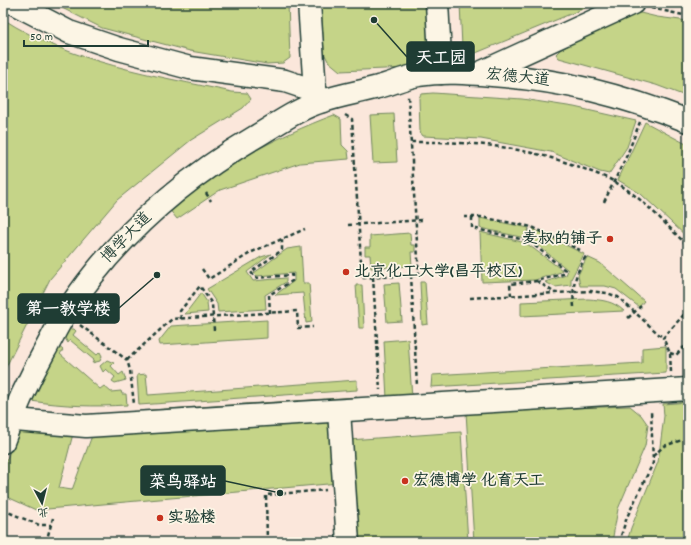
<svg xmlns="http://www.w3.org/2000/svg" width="691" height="545" viewBox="0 0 691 545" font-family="Dekko,'LXGW WenKai TC',sans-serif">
<rect width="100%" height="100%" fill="#fcf5e5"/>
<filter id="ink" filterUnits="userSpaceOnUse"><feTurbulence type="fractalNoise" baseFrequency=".025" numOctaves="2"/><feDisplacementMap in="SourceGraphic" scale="8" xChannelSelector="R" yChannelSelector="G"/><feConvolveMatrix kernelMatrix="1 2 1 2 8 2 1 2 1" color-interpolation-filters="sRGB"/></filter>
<g filter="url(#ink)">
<rect fill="#fbe7db" x="3" y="3" width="685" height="539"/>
<g fill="#c5d488" stroke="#72885e">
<path d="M52,3H288L290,58L283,63L267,64L190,51L102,28Z"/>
<path d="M321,3H426L428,51L420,64L407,68L340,71L328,61L324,53Z"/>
<path d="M460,3H590L585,8L471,55L465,54L462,47Z"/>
<path d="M632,11L657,17L688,21V97L656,85L559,58L556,54L560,50Z"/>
<path d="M3,19C71,63 154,75 232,92L247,93L251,99L243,108L191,140L117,200L50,279L3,373Z"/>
<path d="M433,93L522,99L574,107L636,121L627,147L609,174L600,172L551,152L481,139L423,136L420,132L419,98L421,94Z"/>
<path d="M394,114L397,162L373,163L370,115Z"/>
<path d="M334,115L341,119L342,145L348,151L349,159L300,163L220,190L177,219L169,209C214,169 278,136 334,115Z"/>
<path d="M645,122L688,145V238L641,194L618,180Z"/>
<path d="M480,218L529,228L525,238L480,228Z"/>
<path d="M533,229L584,254L571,279V285L555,287L545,282L566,275L568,270L529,238Z"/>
<path d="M480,232L526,243L562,270L561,272L535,280L482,282Z"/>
<path d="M410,233L411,245H415V252H411L412,266L371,268L370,255H365V247H370V236Z"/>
<path d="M301,247L303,283H309L312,322L306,323L303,293L275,295L294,281V273L257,276L254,273L287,249Z"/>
<path d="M271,254L247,272L253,281L286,278V282L265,295L266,309L218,312L217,304L207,289L261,257Z"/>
<path d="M587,257L600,263L644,301L639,307L616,289L605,286H580L578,275Z"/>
<path d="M420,282H425L428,324L422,325Z"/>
<path d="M399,283L402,321L387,322L384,284Z"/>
<path d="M356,285H362L364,328H359Z"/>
<path d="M201,293L207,302L208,312L185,314Z"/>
<path d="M588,299C603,300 613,301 624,311L521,316V302Z"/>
<path d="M267,320V338L160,345L159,341L171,326Z"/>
<path d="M67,329H74L76,331L73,335L97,355L100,352L102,356L100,361L92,363L94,360L70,340L68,343L63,335Z"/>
<path d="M408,339L412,398L387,399L384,341Z"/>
<path d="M57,345L63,350L60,354L100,389L104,386L111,392L121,391L122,394H126L127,405C94,407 64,406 31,401Z"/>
<path d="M666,346V373L431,387L432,375L642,363V348Z"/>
<path d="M107,360L114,363L111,366L119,375L123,372L126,380L115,383L112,381L115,377L106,369L103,372L100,366Z"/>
<path d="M146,374L148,395L357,380V390L139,405L137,375Z"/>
<path d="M357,397V403L151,415L150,410Z"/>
<path d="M688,402V542H627L631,528L658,462L664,416L663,404Z"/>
<path d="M630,406L641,415L648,425L645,446L618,509L612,542H474L466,412Z"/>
<path d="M335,416L339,483L36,510L3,495V469L16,436L21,430H74L59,488L72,490L93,433Z"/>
<path d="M461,432L468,542H355L349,440Z"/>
</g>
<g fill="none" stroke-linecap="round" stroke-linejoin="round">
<defs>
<g id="minor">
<path d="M13,3L69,32L119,49L190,68L285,81L315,91"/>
<path d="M309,3L315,91L322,101"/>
<path d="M437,3L441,73"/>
<path d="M482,72L633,3"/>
<path d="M339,411L348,542"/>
<path d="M3,419L86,426L688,389"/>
<path d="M3,442C14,411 28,381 44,352C52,338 58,324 67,311C115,238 180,181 255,137C277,124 299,108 323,101C341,95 360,92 378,87C391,84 405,77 419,75C443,71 468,73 492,75C564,80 621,95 688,121"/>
</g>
</defs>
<use href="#minor" stroke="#1f3d34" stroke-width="25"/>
<g stroke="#1f3d34" stroke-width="2.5" stroke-dasharray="4 3" stroke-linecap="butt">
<path d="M651,8L688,16"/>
<path d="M345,115L352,119L362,278L419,275L408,96"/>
<path d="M411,142C474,141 528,147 587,170C596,174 607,177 615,182C643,198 665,224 688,246"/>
<path d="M206,193L211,201"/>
<path d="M604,202L627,155L640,122"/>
<path d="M464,217H481L532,227L580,250"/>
<path d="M472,217V228L529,241L565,270L563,274L537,281L510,284L511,296"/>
<path d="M348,225L423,220"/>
<path d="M526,240L532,227"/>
<path d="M202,269L209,279L252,252L305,229"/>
<path d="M411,275L417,386"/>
<path d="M373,277L380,390"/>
<path d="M537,281L555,293"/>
<path d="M470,298L590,291L607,293L618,297L663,338"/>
<path d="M574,307C572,285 575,275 586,256"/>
<path d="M270,313L269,295L292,281V275L255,278L251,272L282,250V238"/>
<path d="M181,319L180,311L200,286L212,304L214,330"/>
<path d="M80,325L127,360L130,370L134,404"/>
<path d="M670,353L676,355L688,343"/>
<path d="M127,360L172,319L297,311L298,328L313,327"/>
<path d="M671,372L670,353L663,338L688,310"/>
<path d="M653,456L664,446L688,438"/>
<path d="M3,510L39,525H51"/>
<path d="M46,542L53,518"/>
<path d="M267,542L266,495L326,490"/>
<path d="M619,542L627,517L653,463L651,410"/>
</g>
<use href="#minor" stroke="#fcf5e5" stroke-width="22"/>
<path stroke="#1f3d34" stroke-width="2.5" stroke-dasharray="4 3" stroke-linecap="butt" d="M628,318L641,306"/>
</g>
</g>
<g fill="#c8321e" stroke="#fcf5e5" stroke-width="1.5">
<circle cx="610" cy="239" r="4"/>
<circle cx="346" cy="272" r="4"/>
<circle cx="405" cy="481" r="4"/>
<circle cx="160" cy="518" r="4"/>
</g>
<g text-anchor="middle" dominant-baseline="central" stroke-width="3.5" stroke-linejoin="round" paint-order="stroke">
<g font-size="16" fill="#1f3d34" stroke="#fcf5e5">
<text transform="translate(518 78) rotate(6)">宏德大道</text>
<text transform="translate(127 238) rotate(-46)">博学大道</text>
</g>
<g font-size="16" font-weight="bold" fill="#1f3d34" stroke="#fcf5e5" text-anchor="start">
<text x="602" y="239" text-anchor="end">麦叔的铺子</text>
<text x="354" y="272">北京化工大学(昌平校区)</text>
<text x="413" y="481">宏德博学 化育天工</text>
<text x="168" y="518">实验楼</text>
</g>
</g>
<path fill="none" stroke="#1f3d34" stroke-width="1.5" d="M374 20L407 57M157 275L119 308M280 493L225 481"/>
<g fill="#1f3d34" stroke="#fcf5e5" stroke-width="1.5">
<circle cx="374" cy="20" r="4"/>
<circle cx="157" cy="275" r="4"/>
<circle cx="280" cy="493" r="4"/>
</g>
<g fill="#1f3d34" stroke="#1f3d34" stroke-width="1.5">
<rect x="407" y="42" width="67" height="29" rx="4"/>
<rect x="18" y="294" width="101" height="29" rx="4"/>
<rect x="141" y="466" width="84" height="29" rx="4"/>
</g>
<g font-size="17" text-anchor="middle" font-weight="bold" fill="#fff">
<text x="441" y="63">天工园</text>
<text x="68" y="314">第一教学楼</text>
<text x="183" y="487">菜鸟驿站</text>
</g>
<rect width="691" height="545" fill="none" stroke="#fcf5e5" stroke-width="16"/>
<rect x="8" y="8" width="675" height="529" fill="none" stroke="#1f3d34" stroke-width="1.5" filter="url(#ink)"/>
<g transform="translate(42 503) rotate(173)" stroke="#fcf5e5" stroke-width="3" paint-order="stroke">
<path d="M0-3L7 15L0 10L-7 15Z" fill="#1f3d34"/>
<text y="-6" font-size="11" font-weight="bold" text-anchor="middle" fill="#1f3d34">北</text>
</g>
<path d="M24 40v6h124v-6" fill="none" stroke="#1f3d34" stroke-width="2"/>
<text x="30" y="40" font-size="12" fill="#1f3d34" stroke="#fcf5e5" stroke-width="3" paint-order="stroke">50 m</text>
</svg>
